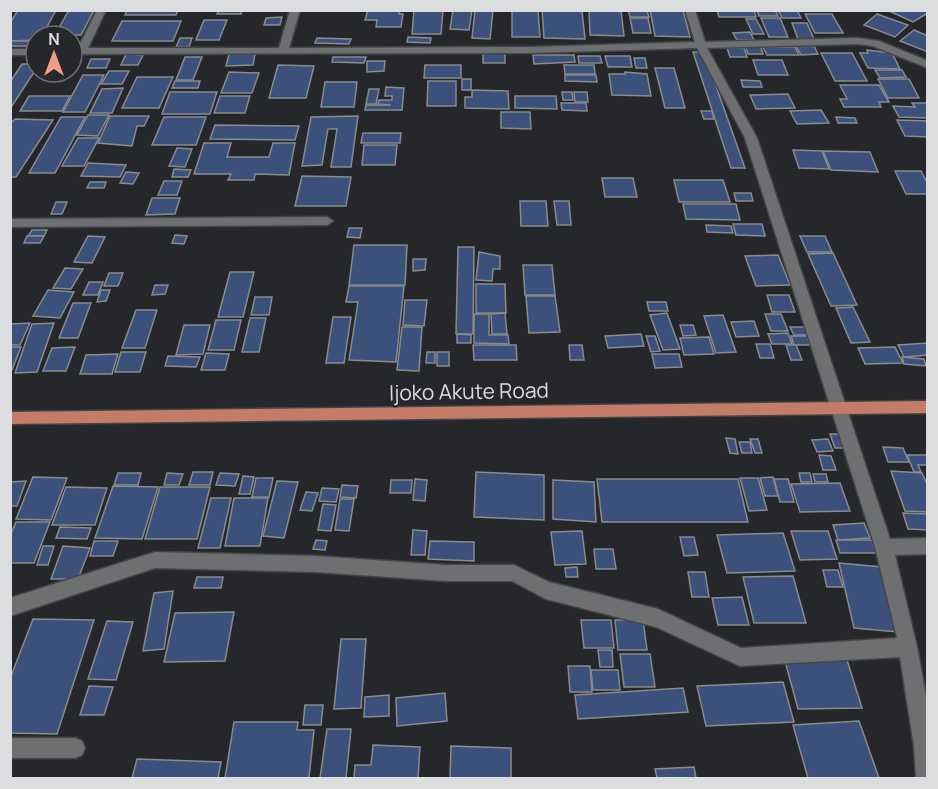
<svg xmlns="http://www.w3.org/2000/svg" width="938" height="789" viewBox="0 0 938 789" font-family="Manrope,sans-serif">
<rect width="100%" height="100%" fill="#26272a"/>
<g fill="#3b517b" stroke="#898b8d" stroke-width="1.5">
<path d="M18,10H56L42,36H36V40L10,41V23Z"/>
<path d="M69,10H94L81,35H55Z"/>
<path d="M127,10H178L176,15H125Z"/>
<path d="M219,10H242L241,14H217Z"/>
<path d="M368,10H400L399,14H403L401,27H376L377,20H365Z"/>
<path d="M414,10H443L441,34H412Z"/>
<path d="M453,10H472L469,30L450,29Z"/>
<path d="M475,10H493L490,39L472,38Z"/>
<path d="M512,10H538L540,37H512Z"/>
<path d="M542,10L582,11L585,39L544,38Z"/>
<path d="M589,10H621L624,36L590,35Z"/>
<path d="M628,10H647L649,17H630Z"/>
<path d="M650,10H683L690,37L655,36Z"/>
<path d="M717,10H754L756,17H719Z"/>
<path d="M757,10H775L778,16H759Z"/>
<path d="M778,10H797L801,18H782Z"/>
<path d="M887,10H926L928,13L913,22Z"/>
<path d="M805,14H832L843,33H815Z"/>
<path d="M877,14L908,25L895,37L864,25Z"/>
<path d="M282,17L280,25H264L266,18Z"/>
<path d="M630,18H648L651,33H633Z"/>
<path d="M761,18H780L788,37H769Z"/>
<path d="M746,19H756L764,34H753Z"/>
<path d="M204,20H227L219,40H196Z"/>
<path d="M122,21H181L173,41H112Z"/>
<path d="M792,23H807L814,39H798Z"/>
<path d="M914,30L928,36V52L900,41Z"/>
<path d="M750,32L754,40H737L733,33Z"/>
<path d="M408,37L431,38L430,43L407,42Z"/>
<path d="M180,38H192L189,47H176Z"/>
<path d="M317,38L351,39L349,44L315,43Z"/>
<path d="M10,41H30L27,46H10Z"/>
<path d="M745,45H760L763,54H748Z"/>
<path d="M796,46H814L818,54L801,55Z"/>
<path d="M763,47H795L799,55H767Z"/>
<path d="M727,48H744L747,57H730Z"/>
<path d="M867,50L892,53L900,69L868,68L860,53H868Z"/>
<path d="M693,52H704L745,168H731Z"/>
<rect x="483" y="53" width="22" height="10"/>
<path d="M821,53H852L867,81H835Z"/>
<path d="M126,54L143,55L138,65H121Z"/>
<path d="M229,54H255L253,65L226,66Z"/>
<path d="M533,55H574L575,62L534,64Z"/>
<path d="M578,56H600L602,63H579Z"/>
<path d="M605,56H630L632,67H608Z"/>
<path d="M185,57H202L193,80H176Z"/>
<path d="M333,57H366L364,63L332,62Z"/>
<path d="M634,58H645L647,68H636Z"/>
<path d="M91,59H110L106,68H87Z"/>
<path d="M753,60H782L788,75H758Z"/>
<path d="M367,61H385L384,71L367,72Z"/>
<path d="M22,64H36V69L10,109V82Z"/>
<path d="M278,65L314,66L306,98H269Z"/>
<path d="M425,65H461V78H424Z"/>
<path d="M564,65H594L595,74H565Z"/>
<path d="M655,68H674L685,108H665Z"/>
<path d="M875,70H902L906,77L880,78Z"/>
<path d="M109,71H129L122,84H101Z"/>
<path d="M229,72L259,73L252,93H221Z"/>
<path d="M625,72L647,74L651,96L612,95L609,74H625Z"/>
<path d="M83,75H104L85,112H63Z"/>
<path d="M565,75H596L597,82L565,81Z"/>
<path d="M137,77H173L159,108H122Z"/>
<rect x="462" y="79" width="9" height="11"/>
<path d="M878,79H909L919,98H888Z"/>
<path d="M741,80L760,81L762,87H743Z"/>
<path d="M175,81H200L198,88H172Z"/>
<path d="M428,81H456V106H427Z"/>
<path d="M325,82H357L354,107H321Z"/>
<path d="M840,85H879L889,102H879L881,107H844L840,99H847Z"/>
<path d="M386,87L404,88L402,110H365L366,105H391L378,104L379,100H392V96H385Z"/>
<path d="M123,88L112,113H90L102,89Z"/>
<path d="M369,89H379L376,104H366Z"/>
<path d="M472,90L508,91L509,109L465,108V97H472Z"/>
<path d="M170,92H217L210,114H162Z"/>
<path d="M562,92H572L573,100H563Z"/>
<path d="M574,92H587L588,102H575Z"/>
<path d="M788,94L795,108L756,109L750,95Z"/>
<path d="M29,96H70L62,111H20Z"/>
<path d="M220,96H250L245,113H214Z"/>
<path d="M515,96H556L557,109L515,108Z"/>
<path d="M561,103H586L587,111L562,110Z"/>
<path d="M912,103H928V118L899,117L893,106L915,107Z"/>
<path d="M821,110L829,123L797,124L790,111Z"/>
<path d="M701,111H712L714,119H704Z"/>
<path d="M501,112H530L531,129L501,128Z"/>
<path d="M88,115H109L98,136L77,135Z"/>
<path d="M110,116H149L144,126H137L132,146L98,143Z"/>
<path d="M358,116L351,167H331L337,129H328L322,165L302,166L311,117Z"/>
<path d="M61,117H85L55,173H29Z"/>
<path d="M164,117H206L196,145H152Z"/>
<path d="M836,117L855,118L857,123H838Z"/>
<path d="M15,119L53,120L16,177H10V124Z"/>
<path d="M897,120L928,121V137L905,136Z"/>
<path d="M215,125L299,126L295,140L210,139Z"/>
<path d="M363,133H401L400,143H361Z"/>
<path d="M78,138H99L84,166H62Z"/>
<path d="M204,143H231L227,157H269L273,143H295L289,175L255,174L254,180H228L231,174H194Z"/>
<path d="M364,145H397L395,165H362Z"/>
<path d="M177,148L192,149L185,167L169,166Z"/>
<path d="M793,150L822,151L829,169L799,168Z"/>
<path d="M823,151L870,152L878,172L831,170Z"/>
<path d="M88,163L126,165L120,177L81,176Z"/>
<path d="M174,169L191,170L188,177H172Z"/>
<path d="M895,171H921L928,184V194H906Z"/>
<path d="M126,172L139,173L133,184L120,183Z"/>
<path d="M302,176L351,177L346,206H295Z"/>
<path d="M602,178H633L637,197H605Z"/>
<path d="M674,180H723L730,202H679Z"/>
<path d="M164,181H182L177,195H158Z"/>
<path d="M90,182H106L104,188H87Z"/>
<path d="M734,193H751L753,201H736Z"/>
<path d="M152,198H180L175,214L146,215Z"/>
<path d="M520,201H546L548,226H521Z"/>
<path d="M554,201H569L571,225H557Z"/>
<path d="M56,202H67L62,214H51Z"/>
<path d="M683,204H736L740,220L686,219Z"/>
<path d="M733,224H762L765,236L736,235Z"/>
<path d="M706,225L731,226L733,233L707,232Z"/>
<path d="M349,228H362L360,238L347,237Z"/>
<path d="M32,230H47L44,236H28Z"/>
<path d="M175,235L187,236L184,244L172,243Z"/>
<path d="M27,236H44L40,243H24Z"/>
<path d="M88,236L105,237L92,263L74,262Z"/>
<path d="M800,236H825L832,252H807Z"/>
<path d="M354,245H407L405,285H349Z"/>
<path d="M458,247H474L473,334H456Z"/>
<path d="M479,252L500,256V269H493L492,281L476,280Z"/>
<path d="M833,253L857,305L831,306L808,254Z"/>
<path d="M778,255L790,285L756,286L745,256Z"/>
<path d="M413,259H426L425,270L413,271Z"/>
<path d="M523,265H552L555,295H525Z"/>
<path d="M65,268L83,269L71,289L53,288Z"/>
<path d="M230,272H254L243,317H218Z"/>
<path d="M109,273H123L118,286H104Z"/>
<path d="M89,282H103L98,295H83Z"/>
<path d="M476,284H505L506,313H476Z"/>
<path d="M155,285H168L165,294L152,295Z"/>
<path d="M349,286H404L396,362L349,360L358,302H346Z"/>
<path d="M48,290L74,292L60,318L33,316Z"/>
<path d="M101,290H110L106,301L97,302Z"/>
<path d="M767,295H789L795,312H772Z"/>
<path d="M526,296H555L560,332L529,333Z"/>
<path d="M255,297H272L269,315H251Z"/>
<path d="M405,300H427L424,326L403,325Z"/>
<path d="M647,302H666L668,311H649Z"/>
<path d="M73,303H91L78,338H59Z"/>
<path d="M853,307L870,342L851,343L836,308Z"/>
<path d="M136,310H157L145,348H122Z"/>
<path d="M505,313L507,334H492L491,314Z"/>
<path d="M667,313L680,349L663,350L650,315Z"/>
<path d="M474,314H489V335H508L509,344L474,343Z"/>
<path d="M765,314H781L788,331H771Z"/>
<path d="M723,315L736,352L716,353L704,316Z"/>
<path d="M333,317H351L344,363H326Z"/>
<path d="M250,318H266L259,352H242Z"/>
<path d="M216,320H241L234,350H208Z"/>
<path d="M754,321L759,336L736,337L731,322Z"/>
<path d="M30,323L20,345H10V324Z"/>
<path d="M54,323L37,372L15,373L32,324Z"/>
<path d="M184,325H210L203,354L176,355Z"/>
<path d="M680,325H693L696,335L683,336Z"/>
<path d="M402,327H422L419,371L397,370Z"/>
<path d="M790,327H805L808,335H794Z"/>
<path d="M788,333L792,344H772L768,334Z"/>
<path d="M457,334L471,335V343H457Z"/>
<path d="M641,334L644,346L608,348L605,336Z"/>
<path d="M646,336H655L660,351L651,352Z"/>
<path d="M791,336H807L810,345H794Z"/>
<path d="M709,337L714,354L684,355L680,338Z"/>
<path d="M928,343V355L904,357L898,345Z"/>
<path d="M756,344H770L774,358H760Z"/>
<path d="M473,345H516L517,360H474Z"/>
<path d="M569,345H582L584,360H570Z"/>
<path d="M786,345H796L802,360H791Z"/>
<path d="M10,347H21L12,370H10Z"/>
<path d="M75,347L66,371H43L52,348Z"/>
<path d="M895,347L903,363L865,364L858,348Z"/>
<path d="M121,352H146L140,372H115Z"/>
<path d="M427,352H435V363H426Z"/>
<rect x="437" y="352" width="12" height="14"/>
<path d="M206,353L229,354L225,370H201Z"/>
<path d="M118,354L112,374H80L86,355Z"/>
<path d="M652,354H679L682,367L655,368Z"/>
<path d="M168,356L200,357L196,367L165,366Z"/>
<path d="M902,357L924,359L926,366L904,364Z"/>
<path d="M830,434H845L850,448H835Z"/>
<path d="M726,438L735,439L738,454L730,453Z"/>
<path d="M750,439H758L762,453H755Z"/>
<path d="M828,439L833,451L817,452L812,440Z"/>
<path d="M739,442H750L752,453H742Z"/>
<path d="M883,447L903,448L909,462H888Z"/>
<path d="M819,455L831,456L836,470H823Z"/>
<path d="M907,455H928V465H918L921,472H914Z"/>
<path d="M891,471L922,473L928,486V512L905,511Z"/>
<path d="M193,472H213L210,485H189Z"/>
<path d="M476,472L544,475V520L474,517Z"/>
<path d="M118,473H141L138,485H114Z"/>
<path d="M167,473L183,474L179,485H164Z"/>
<path d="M220,473L239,474L235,486L216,485Z"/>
<path d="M799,473H810L812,482H801Z"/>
<path d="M813,474H826L828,482H815Z"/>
<path d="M243,476L254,477L250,494H239Z"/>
<path d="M33,477L67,478L51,520L16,519Z"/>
<path d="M773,477L778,496H765L760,478Z"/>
<path d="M256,478H273L269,497H252Z"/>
<path d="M740,478H758L767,510L749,511Z"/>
<path d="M415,479L427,480L425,501L413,500Z"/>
<path d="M597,479H738L748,522H602Z"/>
<path d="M774,479H788L794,502H780Z"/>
<path d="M391,480H412L411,493H390Z"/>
<path d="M553,480L594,482L596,522L553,519Z"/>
<path d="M26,481L17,506H10V482Z"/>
<path d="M277,481L298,482L284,538L263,536Z"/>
<path d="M840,483L850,511L800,512L791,484Z"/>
<path d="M342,485L358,486L356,498L340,497Z"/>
<path d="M113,486L158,487L142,539L95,538Z"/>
<path d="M66,487L107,488L95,525H52Z"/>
<path d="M160,487H210L197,539H145Z"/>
<path d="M322,488L339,489L336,502L319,501Z"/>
<path d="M306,492L318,493L312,511L300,510Z"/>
<path d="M211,498H231L220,548H198Z"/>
<path d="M234,498H268L260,546H225Z"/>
<path d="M340,499H354L349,531L335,530Z"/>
<path d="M323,504L336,505L331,531L318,530Z"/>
<path d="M903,513L928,514V530L908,529Z"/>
<path d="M16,522H50L34,563H10V536Z"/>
<path d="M864,523L870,538L838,540L833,525Z"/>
<path d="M60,527L91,528L87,539L56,538Z"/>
<path d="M413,530L427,531L425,555H411Z"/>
<path d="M582,531L586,564L555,565L551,532Z"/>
<path d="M791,531H828L837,559L800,560Z"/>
<path d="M783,533L795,571L727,573L717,535Z"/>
<path d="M680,537H694L698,555L684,556Z"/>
<path d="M316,540L327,541L325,550L313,549Z"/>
<path d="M836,540H872L876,553H840Z"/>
<path d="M94,541H118L113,556H90Z"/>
<path d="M430,541L474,542V561L428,559Z"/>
<path d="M43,546H54L48,565H37Z"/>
<path d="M63,546L90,548L78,579H51Z"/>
<path d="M594,549H613L616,569H596Z"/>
<path d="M839,563L882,567L898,632L854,628Z"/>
<path d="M577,567L578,577H566L565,568Z"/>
<path d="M823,570H838L843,587H827Z"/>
<path d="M688,572H705L709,597H692Z"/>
<path d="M793,576L806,623H754L743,577Z"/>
<path d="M197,577H223L221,588H194Z"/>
<path d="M173,591L164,649L143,651L154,593Z"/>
<path d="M742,597L749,625H718L712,598Z"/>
<path d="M234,612L225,661L164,662L175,613Z"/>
<path d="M33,619L94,620L57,734L10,733V679Z"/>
<path d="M581,620H611L614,648H584Z"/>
<path d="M615,620H643L647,650H618Z"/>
<path d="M107,621L133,622L116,680L88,679Z"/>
<path d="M341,639H366L361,708L334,709Z"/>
<path d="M598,650H612L613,667H600Z"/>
<path d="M620,654H650L655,687H624Z"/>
<path d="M847,660L862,708L798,709L785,661Z"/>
<path d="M568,666H590L592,692H570Z"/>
<path d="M591,670H618L620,690H593Z"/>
<path d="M783,682L794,722L706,726L697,686Z"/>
<path d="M89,686L113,687L104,715H80Z"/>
<path d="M683,688L688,712L578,719L575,695Z"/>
<path d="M445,693L447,721L397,726L396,698Z"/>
<path d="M389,695V716L364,717L365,697Z"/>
<path d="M305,705H323L321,725H303Z"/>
<path d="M859,721L879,778H808L793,725Z"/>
<path d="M234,722H298L297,730H314L309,778H225Z"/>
<path d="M327,729H351L346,778H320Z"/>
<path d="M373,745L420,747L418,778H354L355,765H371Z"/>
<path d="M451,746L511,748V778H450Z"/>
<path d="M137,759L221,762L218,778H132Z"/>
<path d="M694,767L696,778H657L655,769Z"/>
</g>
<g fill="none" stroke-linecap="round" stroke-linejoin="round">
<defs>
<g id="minor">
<path d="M97,10H106L88,48H279L290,10H300L289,48L530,47L695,42L685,10H695L705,42L858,38L879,41L928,61V68L873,46L858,44L707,48L757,138L890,539L928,538V554L895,555L917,647L928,707V778H916L914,746L900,657L740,666L656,627L546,599L512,581H446L316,572L155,568L10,616V598L155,552L316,556L446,565H514L549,582L658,609L741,648L897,638L875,547L745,138L697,48L530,53L72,54V48H78Z"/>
<rect x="10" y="49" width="26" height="6"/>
<path d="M327,217L333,221L327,225L10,227V219Z"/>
<path d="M10,738H75L82,741L85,748L82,755L75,758H10Z"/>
</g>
<path id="major" d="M928,401V413L10,424V412Z"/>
</defs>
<use href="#minor" stroke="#444547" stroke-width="3"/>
<use href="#major" stroke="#444547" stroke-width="3"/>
<use href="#minor" fill="#6d6f71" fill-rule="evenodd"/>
<use href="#major" fill="#c47c68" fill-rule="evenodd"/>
</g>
<g text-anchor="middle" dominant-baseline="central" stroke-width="4.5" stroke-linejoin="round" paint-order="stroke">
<g font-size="21" fill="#dcddde" stroke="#26272a">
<text transform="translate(469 391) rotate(-1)">Ijoko Akute Road</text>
</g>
</g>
<rect width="938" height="789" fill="none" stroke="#dcddde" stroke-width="24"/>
<g transform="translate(54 54)"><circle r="28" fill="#26272a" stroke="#6f7072" stroke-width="1.5"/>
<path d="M0-4.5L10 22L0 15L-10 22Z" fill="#f49e86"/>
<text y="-9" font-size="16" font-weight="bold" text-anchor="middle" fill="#dcddde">N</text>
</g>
</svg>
